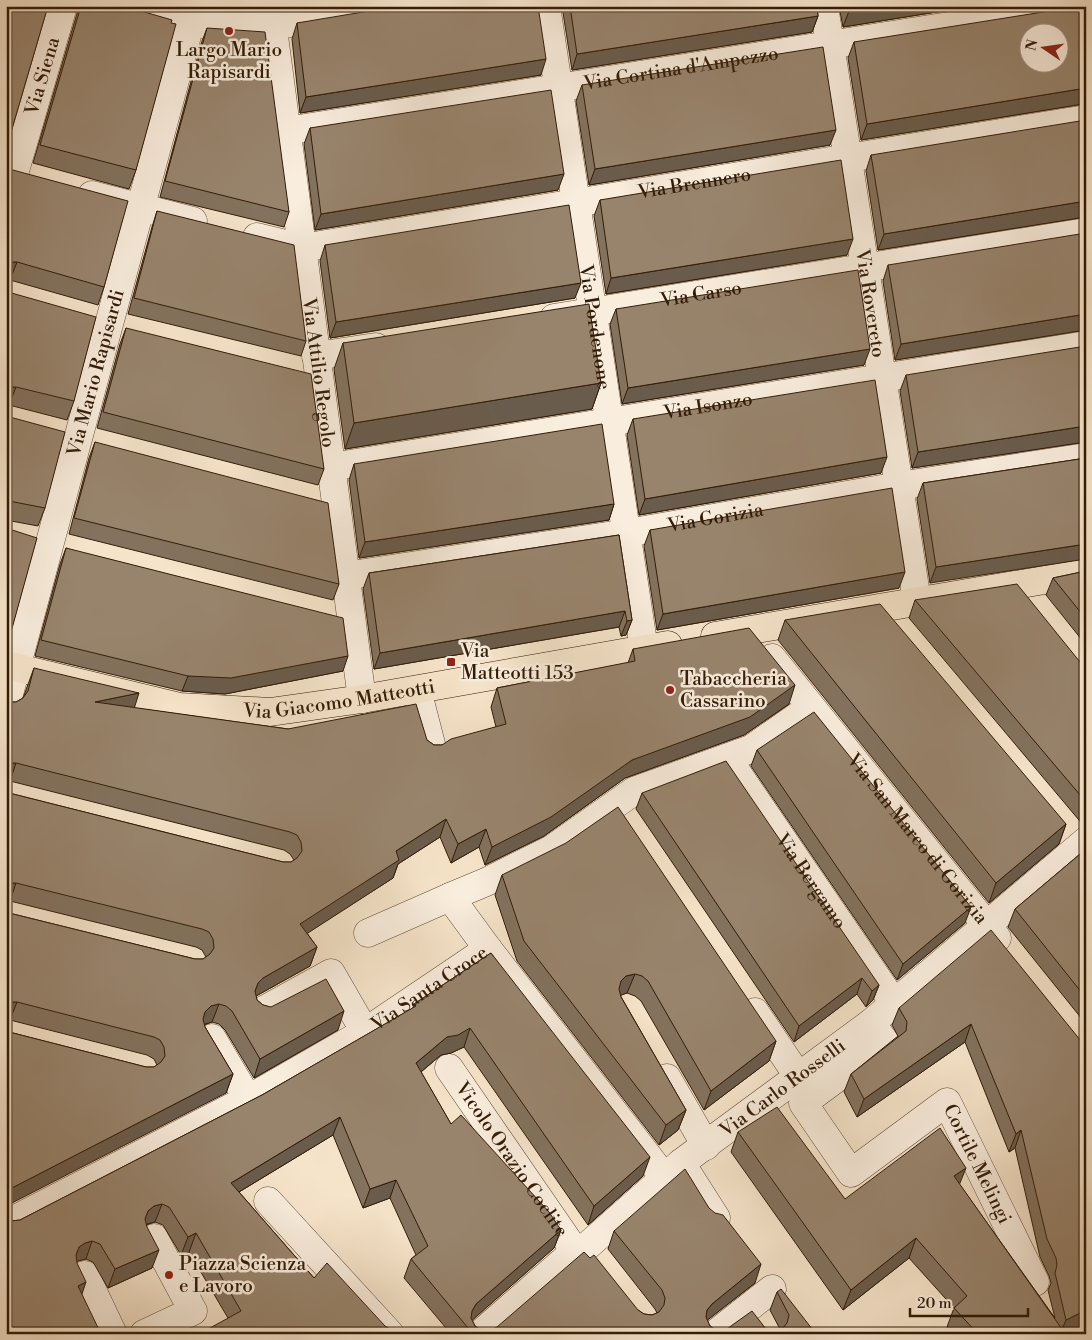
<svg xmlns="http://www.w3.org/2000/svg" width="1092" height="1340" viewBox="0 0 1092 1340" font-family="'Libre Bodoni',serif">
<rect width="100%" height="100%" fill="#f6e4ca"/>
<filter id="stains"><feTurbulence type="fractalNoise" baseFrequency=".004" numOctaves="4"/><feColorMatrix values="0 0 0 0 .2 0 0 0 0 .09 0 0 0 0 .02 0 0 0 .5 -.17"/></filter>
<radialGradient id="worn" r=".72"><stop offset=".6" stop-color="#630" stop-opacity="0"/><stop offset="1" stop-color="#630" stop-opacity=".3"/></radialGradient>
<g fill="none" stroke-linecap="round" stroke-linejoin="round">
<defs>
<g id="minor">
<path d="M109,6L170,23L272,26L394,6"/>
<path id="s1" d="M270,6L362,699"/>
<path id="s2" d="M546,6L644,649"/>
<path id="s3" d="M824,6L917,601"/>
<path id="s4" d="M286,131L1076,6"/>
<path id="s5" d="M14,174L63,6"/>
<path d="M92,195L193,221"/>
<path id="s6" d="M257,237L302,248L1086,119"/>
<path id="s7" d="M554,318L1086,232"/>
<path d="M316,356L376,347"/>
<path id="s8" d="M331,467L1086,345"/>
<path id="s9" d="M345,576L627,533L899,486L1086,457"/>
<path id="s10" d="M772,658L997,938"/>
<path d="M417,690L432,748"/>
<path id="s11" d="M6,705L195,6"/>
<path id="s12" d="M727,758L894,1003"/>
<path d="M368,933L450,897"/>
<path d="M488,949L664,1177"/>
<path d="M264,1010L331,973L365,1032"/>
<path d="M755,1012L798,1076"/>
<path id="s13" d="M871,1023L885,1042L803,1103L851,1173L947,1102L1035,1282"/>
<path d="M212,1038L248,1099"/>
<path id="s14" d="M449,1068L575,1251"/>
<path d="M667,1078L706,1146"/>
<path d="M681,1163L716,1218"/>
<path d="M268,1201L390,1334"/>
<path id="s15" d="M6,1224L248,1099L365,1032L488,949L450,897L486,882L552,849L634,791L751,749L811,707"/>
<path d="M85,1275L113,1334"/>
<path d="M144,1334L193,1311L154,1238"/>
<path id="s16" d="M480,1334L575,1251L586,1247L681,1163L871,1023L1086,841"/>
<path d="M715,1334L772,1289"/>
</g>
<g id="major">
<path d="M715,636L1086,573"/>
<path id="s17" d="M6,665L180,707L270,712L362,699L668,645"/>
</g>
</defs>
<use href="#minor" stroke="#644e38" stroke-width="29"/>
<use href="#major" stroke="#331c08" stroke-width="29"/>
<use href="#minor" stroke="#f9eddd" stroke-width="28"/>
<use href="#major" stroke="#f6e4ca" stroke-width="28"/>
</g>
<g fill="#83725e" stroke="#331c08">
<path d="M78,6H124L136,170L129,189L33,163L78,10Z"/>
<path d="M562,6H817L818,16L812,32L572,70Z"/>
<path d="M839,6H974L843,27Z"/>
<path d="M297,23L541,75L300,113L292,39Z"/>
<path d="M207,28L289,212L284,227L160,197L201,44Z"/>
<path d="M854,42L1083,104L861,140L848,58Z"/>
<path d="M582,85L830,145L589,185L576,101Z"/>
<path d="M310,128L558,190L315,230L304,144Z"/>
<path d="M871,155L1084,217L878,250L866,171Z"/>
<path d="M6,167L104,287L98,305L10,280H6Z"/>
<path d="M600,200L847,255L606,294L594,216Z"/>
<path d="M157,211L306,341L301,356L128,314L152,227Z"/>
<path d="M325,245L575,298L330,338L320,261Z"/>
<path d="M888,265L1084,330L895,360L883,281Z"/>
<path d="M6,290L74,401L67,420L9,405H6Z"/>
<path d="M616,309L864,365L622,404L610,324Z"/>
<path d="M126,328L324,469L318,485L97,428L120,344Z"/>
<path d="M343,343L601,383L592,409L345,449L334,369Z"/>
<path d="M906,375L1084,442L912,468L900,391Z"/>
<path d="M6,416L45,508L38,526L6,520Z"/>
<path d="M633,419L881,473L639,515L627,435Z"/>
<path d="M95,442L339,584L333,600L69,534L89,458Z"/>
<path d="M1086,458L930,583L917,499L923,483Z"/>
<path d="M354,464L614,504L609,520L359,558L349,480Z"/>
<path d="M650,530L899,588L657,630L644,546Z"/>
<path d="M619,535L632,620L626,635L621,636L619,627L374,669L363,589L369,573Z"/>
<path d="M66,548L343,671L225,694L182,691L35,656L60,564Z"/>
<path d="M1086,571V645L1046,595L1053,578Z"/>
<path d="M915,600L1080,662L1086,666V826H1084L909,618Z"/>
<path d="M785,620L1066,824L1059,844L989,903L778,640Z"/>
<path d="M633,649L789,704L744,735L625,778L544,836L485,865L479,847L451,863L440,837L398,864L393,878L307,933L317,947L310,966L256,996L257,1000L263,1005L338,1030L254,1078L225,1030L219,1024L212,1022L204,1025L205,1027L233,1074L226,1093L9,1032L146,1067H154L157,1065L154,1059L147,1055L10,1020H6V911L9,913L195,959H203L206,957L202,950L196,947L10,901H6V791L9,793L283,862H291L294,860L290,854L284,850L10,781H6V700L9,702H16L23,698L34,668L134,708L288,729L427,740L434,745H442L496,727L491,707L497,688L628,663Z"/>
<path d="M757,750L965,923L897,980L751,766Z"/>
<path d="M642,793L879,985L873,1000L866,1007L857,994L794,1042L636,809Z"/>
<path d="M1086,849V1024L1008,927L1015,909Z"/>
<path d="M502,875L776,1041L769,1061L704,1110L641,1001L635,996L627,993L620,995L686,1110L678,1130L659,1145L517,961L495,895Z"/>
<path d="M491,953L643,1176L588,1225L464,1047L451,1053L441,1055L421,1072L451,1124L561,1230L554,1248L472,1320L475,1326L482,1331H489L638,1310L644,1314L652,1315L657,1313L655,1309L608,1249L614,1231L755,1283L707,1320L710,1326L716,1330L724,1331L766,1329L774,1331L780,1329L770,1310L777,1292L816,1334H451L404,1278L411,1259L416,1255L390,1198L363,1208L333,1135L239,1192L314,1278L385,1326L228,1318L189,1252L181,1255L163,1225L155,1222L146,1225L152,1268L108,1288L93,1262L86,1259L78,1261L11,1221L20,1220L262,1095L413,1008L414,1004Z"/>
<path d="M899,1008L1081,1041L1086,1045V1182H1084L1067,1334H953L947,1327L954,1308L909,1258L843,1310L731,1152L738,1132L845,1199L960,1185L1055,1318L1048,1290L1051,1283L1049,1276L1040,1257L1015,1148L1009,1152L965,1042L857,1117L844,1092L851,1074L898,1036L892,1025Z"/>
</g>
<g fill="#6a5c4c" stroke="#331c08">
<path d="M881,6H974L843,27L849,11Z"/>
<path d="M818,16L812,32L572,70L577,54Z"/>
<path d="M546,59L541,75L300,113L306,97Z"/>
<path d="M1086,88V104H1083L861,140L867,124Z"/>
<path d="M836,130L830,145L589,185L595,169Z"/>
<path d="M9,139L6,147V140Z"/>
<path d="M564,174L558,190L315,230L321,214Z"/>
<path d="M1086,201V217L878,250L884,234Z"/>
<path d="M853,239L847,255L606,294L611,278Z"/>
<path d="M8,262H17L10,280H6V263Z"/>
<path d="M581,283L575,298L330,338L336,322Z"/>
<path d="M1086,314V330L895,360L901,344Z"/>
<path d="M870,349L864,365L622,404L628,388Z"/>
<path d="M601,383L592,409L345,449L354,423Z"/>
<path d="M8,387H16L9,405H6V388Z"/>
<path d="M1086,426V442L912,468L918,452Z"/>
<path d="M887,457L881,473L639,515L645,499Z"/>
<path d="M614,504L609,520L359,558L365,542Z"/>
<path d="M1086,544V559L930,583L936,567Z"/>
<path d="M905,572L899,588L657,630L663,614Z"/>
<path d="M625,611L619,627L374,669L380,653Z"/>
<path d="M632,620L626,635L621,636L627,621Z"/>
<path d="M11,632L6,646V634Z"/>
<path d="M348,656L343,671L225,694L182,691L188,676Z"/>
<path d="M795,685L789,704L744,735L625,778L544,836L485,865L492,847L632,760Z"/>
<path d="M139,693L133,712L95,702Z"/>
<path d="M9,763H16L10,781H6V764Z"/>
<path d="M446,819L440,837L398,864L393,878L294,942L300,924L396,851Z"/>
<path d="M1066,824L1059,844L989,903L996,883Z"/>
<path d="M486,829L479,847L451,863L458,844Z"/>
<path d="M9,883H16L10,901H6V884Z"/>
<path d="M971,907L965,923L897,980L903,964Z"/>
<path d="M317,947L310,966L256,996L251,1002L258,983L263,978Z"/>
<path d="M635,974L627,993L619,996L614,1001L621,981L626,976Z"/>
<path d="M862,978L857,994L794,1042L799,1026Z"/>
<path d="M879,985L873,1000L866,1007L872,991Z"/>
<path d="M9,1002H17L10,1020H6V1003Z"/>
<path d="M219,1004L212,1022L205,1024L198,1031L205,1012L211,1006Z"/>
<path d="M344,1011L338,1030L254,1078L260,1059Z"/>
<path d="M971,1024L965,1042L857,1117L864,1099Z"/>
<path d="M470,1028L464,1047L451,1053L441,1055L410,1081L416,1063L447,1037Z"/>
<path d="M776,1041L769,1061L704,1110L711,1091Z"/>
<path d="M233,1074L226,1093L6,1206V1191Z"/>
<path d="M686,1110L678,1130L659,1145L666,1125Z"/>
<path d="M340,1117L333,1135L224,1201L231,1183Z"/>
<path d="M1021,1130L1015,1148L1009,1152L1016,1134Z"/>
<path d="M650,1157L643,1176L588,1225L594,1206Z"/>
<path d="M1086,1166V1182L1074,1186L1081,1168Z"/>
<path d="M966,1168L958,1188L954,1176Z"/>
<path d="M396,1180L390,1198L363,1208L370,1189Z"/>
<path d="M162,1204L155,1222L147,1224L141,1229L148,1211L154,1206Z"/>
<path d="M561,1230L554,1248L469,1323L472,1311L476,1304Z"/>
<path d="M196,1233L189,1252L181,1255L188,1237Z"/>
<path d="M916,1238L909,1258L843,1310L851,1290Z"/>
<path d="M92,1241L86,1259L78,1261L72,1266L79,1247L85,1243Z"/>
<path d="M159,1250L152,1268L108,1288L115,1269Z"/>
<path d="M761,1264L755,1283L705,1322L707,1310L712,1304Z"/>
<path d="M86,1282L80,1300L78,1286Z"/>
<path d="M1086,1310V1324L1067,1334H1060L1066,1320Z"/>
</g>
<g fill="#98846d" stroke="#331c08" fill-rule="evenodd">
<path d="M6,6H48L9,139L6,140Z"/>
<path d="M81,6H124L172,20L171,23L176,24L136,170L40,145Z"/>
<path d="M399,6H538L546,59L306,97L297,23Z"/>
<path d="M570,6H817L818,16L577,54Z"/>
<path d="M848,6H881L849,11Z"/>
<path d="M1081,6H1086V88L867,124L854,42ZM1030,32H1060V62H1030Z"/>
<path d="M207,28L265,32L289,212L165,181Z"/>
<path d="M823,47L836,130L595,169L582,85Z"/>
<path d="M551,90L564,174L321,214L310,128Z"/>
<path d="M1086,120V201L884,234L871,155Z"/>
<path d="M841,160L853,239L611,278L600,200Z"/>
<path d="M6,167L9,169L128,201L104,287L17,262H8L6,263Z"/>
<path d="M569,205L581,283L336,322L325,245Z"/>
<path d="M157,211L294,245L306,341L134,298Z"/>
<path d="M1086,233V314L901,344L888,265Z"/>
<path d="M858,270L870,349L628,388L616,309Z"/>
<path d="M6,290L8,292L96,317L74,401L16,387H8L6,388Z"/>
<path d="M589,304L601,383L354,423L343,343Z"/>
<path d="M126,328L311,374L324,469L103,412Z"/>
<path d="M1086,346V426L918,452L906,375Z"/>
<path d="M875,380L887,457L645,499L633,419Z"/>
<path d="M6,416L65,432L45,508L9,501L6,502Z"/>
<path d="M602,424L614,504L365,542L354,464Z"/>
<path d="M95,442L328,503L339,584L74,518Z"/>
<path d="M1086,458V544L936,567L923,483Z"/>
<path d="M892,488L905,572L663,614L650,530Z"/>
<path d="M6,528L37,538L11,632L6,634Z"/>
<path d="M619,535L632,620L627,621L625,611L380,653L369,573Z"/>
<path d="M66,548L343,618L348,656L231,678L188,676L41,640Z"/>
<path d="M1086,571V619L1053,578Z"/>
<path d="M1017,584L1080,662L1086,666V802L915,600Z"/>
<path d="M880,604L1066,824L996,883L785,620Z"/>
<path d="M749,628L795,685L750,717L632,760L551,817L492,847L486,829L458,844L446,819L396,851L399,860L300,924L317,947L263,978L258,983L255,991L257,1000L263,1005L271,1007L326,979L344,1011L260,1059L232,1011L226,1006L219,1004L211,1006L205,1012L203,1019L205,1027L233,1074L6,1191V1030L9,1032L146,1067H154L161,1062L165,1056L164,1047L160,1040L154,1037L17,1002H9L6,1003V911L9,913L195,959H203L210,954L214,948L213,939L209,932L202,929L16,883H9L6,884V791L9,793L283,862H291L297,858L302,851L301,842L297,835L290,832L16,763H9L6,764V700L9,702H16L23,698L28,691L34,668L139,693L95,702L288,729L416,704L427,740L434,745H442L451,739L506,724L497,688L635,661L633,649Z"/>
<path d="M814,712L971,907L903,964L757,750Z"/>
<path d="M726,761L879,985L872,991L862,978L799,1026L642,793Z"/>
<path d="M618,807L776,1041L711,1091L648,981L642,976L635,974L626,976L621,981L619,989L621,997L686,1110L666,1125L524,941L502,875L566,843Z"/>
<path d="M1086,849V998L1015,909Z"/>
<path d="M991,930L1081,1041L1086,1045V1166L1081,1168L1086,1188V1310L1066,1320L1055,1273L1057,1265L1056,1258L1047,1239L1021,1130L1016,1134L971,1024L864,1099L851,1074L906,1031L907,1022L899,1008Z"/>
<path d="M491,953L650,1157L594,1206L470,1028L458,1035L447,1037L416,1063L451,1124L461,1115L549,1212L561,1230L476,1304L472,1311L471,1318L475,1326L482,1331H489L497,1327L584,1252L590,1258L594,1255L638,1310L644,1314L652,1315L659,1312L664,1305L665,1298L662,1290L614,1231L685,1169L709,1208L715,1213L723,1215L761,1264L712,1304L707,1310L706,1317L710,1326L716,1330L724,1331L752,1311L766,1329L774,1331L782,1329L787,1323L789,1315L777,1292L781,1289L816,1334H473L411,1259L428,1246L396,1180L370,1189L340,1117L231,1183L314,1278L327,1263L385,1326L392,1330L400,1331L403,1334H199L241,1311L196,1233L188,1237L169,1207L162,1204L154,1206L148,1211L145,1219L147,1227L159,1250L115,1269L100,1244L92,1241L85,1243L79,1247L76,1255L77,1263L86,1282L78,1286L101,1334H6V1220L11,1221L20,1220L262,1095L416,1006L414,1004Z"/>
<path d="M777,1107L845,1199L940,1128L966,1168L954,1176L1064,1332L1062,1334H978L954,1308L967,1296L916,1238L851,1290L738,1132Z"/>
</g>
<g fill="#8f2418" stroke="#f9eddd" stroke-width="2">
<circle cx="229" cy="31" r="5"/>
<rect x="446" y="657" width="10" height="10" rx="2.5"/>
<circle cx="670" cy="690" r="5"/>
<circle cx="169" cy="1275" r="5"/>
</g>
<g text-anchor="middle" dominant-baseline="central" stroke-width="5" stroke-linejoin="round" paint-order="stroke">
<g font-size="19" fill="#331c08" stroke="#f9eddd" text-anchor="start">
<text x="229" y="50" text-anchor="middle">Largo Mario<tspan x="229" dy="22">Rapisardi</tspan></text>
<text x="461" y="651">Via<tspan x="461" dy="22">Matteotti 153</tspan></text>
<text x="680" y="679">Tabaccheria<tspan x="680" dy="22">Cassarino</tspan></text>
<text x="179" y="1264">Piazza Scienza<tspan x="179" dy="22">e Lavoro</tspan></text>
</g>
<g font-size="19" fill="#331c08" stroke="#f9eddd">
<text stroke="none"><textPath href="#s4" startOffset="400">Via Cortina d'Ampezzo</textPath></text>
<text stroke="none"><textPath href="#s5" startOffset="102">Via Siena</textPath></text>
<text stroke="none"><textPath href="#s6" startOffset="444">Via Brennero</textPath></text>
<text stroke="none"><textPath href="#s7" startOffset="149">Via Carso</textPath></text>
<text stroke="none"><textPath href="#s3" startOffset="301">Via Rovereto</textPath></text>
<text stroke="none"><textPath href="#s2" startOffset="325">Via Pordenone</textPath></text>
<text stroke="none"><textPath href="#s11" startOffset="344">Via Mario Rapisardi</textPath></text>
<text stroke="none"><textPath href="#s1" startOffset="370">Via Attilio Regolo</textPath></text>
<text stroke="none"><textPath href="#s8" startOffset="382">Via Isonzo</textPath></text>
<text stroke="none"><textPath href="#s9" startOffset="375">Via Gorizia</textPath></text>
<text stroke="none"><textPath href="#s17" startOffset="339">Via Giacomo Matteotti</textPath></text>
<text stroke="none"><textPath href="#s10" startOffset="232">Via San Marco di Gorizia</textPath></text>
<text stroke="none"><textPath href="#s12" startOffset="149">Via Bergamo</textPath></text>
<text stroke="none"><textPath href="#s15" startOffset="485">Via Santa Croce</textPath></text>
<text stroke="none"><textPath href="#s16" startOffset="391">Via Carlo Rosselli</textPath></text>
<text stroke="none"><textPath href="#s14" startOffset="111">Vicolo Orazio Coclite</textPath></text>
<text stroke="none"><textPath href="#s13" startOffset="399">Cortile Melingi</textPath></text>
</g>
</g>
<rect width="1092" height="1340" fill="none" stroke="#f6e4ca" stroke-width="25"/>
<rect x="8" y="8" width="1077" height="1325" fill="none" stroke="#331c08" stroke-width="2.5"/>
<rect x="12" y="12" width="1067" height="1315" fill="none" stroke="#331c08"/>
<g transform="translate(1044 48) rotate(283)"><circle r="24" fill="#f9eddd" stroke="#aa9988"/>
<path d="M0-4L9 19L0 12L-9 19Z" fill="#8f2418"/>
<text y="-8" font-size="14" font-weight="bold" text-anchor="middle" fill="#331c08">N</text>
</g>
<path d="M910 1308v8h118v-8" fill="none" stroke="#331c08" stroke-width="2.5"/>
<text x="917" y="1308" font-size="15" fill="#331c08" stroke="#f9eddd" stroke-width="4" paint-order="stroke">20 m</text>
<rect width="100%" height="100%" filter="url(#stains)"/>
<rect width="100%" height="100%" fill="url(#worn)"/>
</svg>
